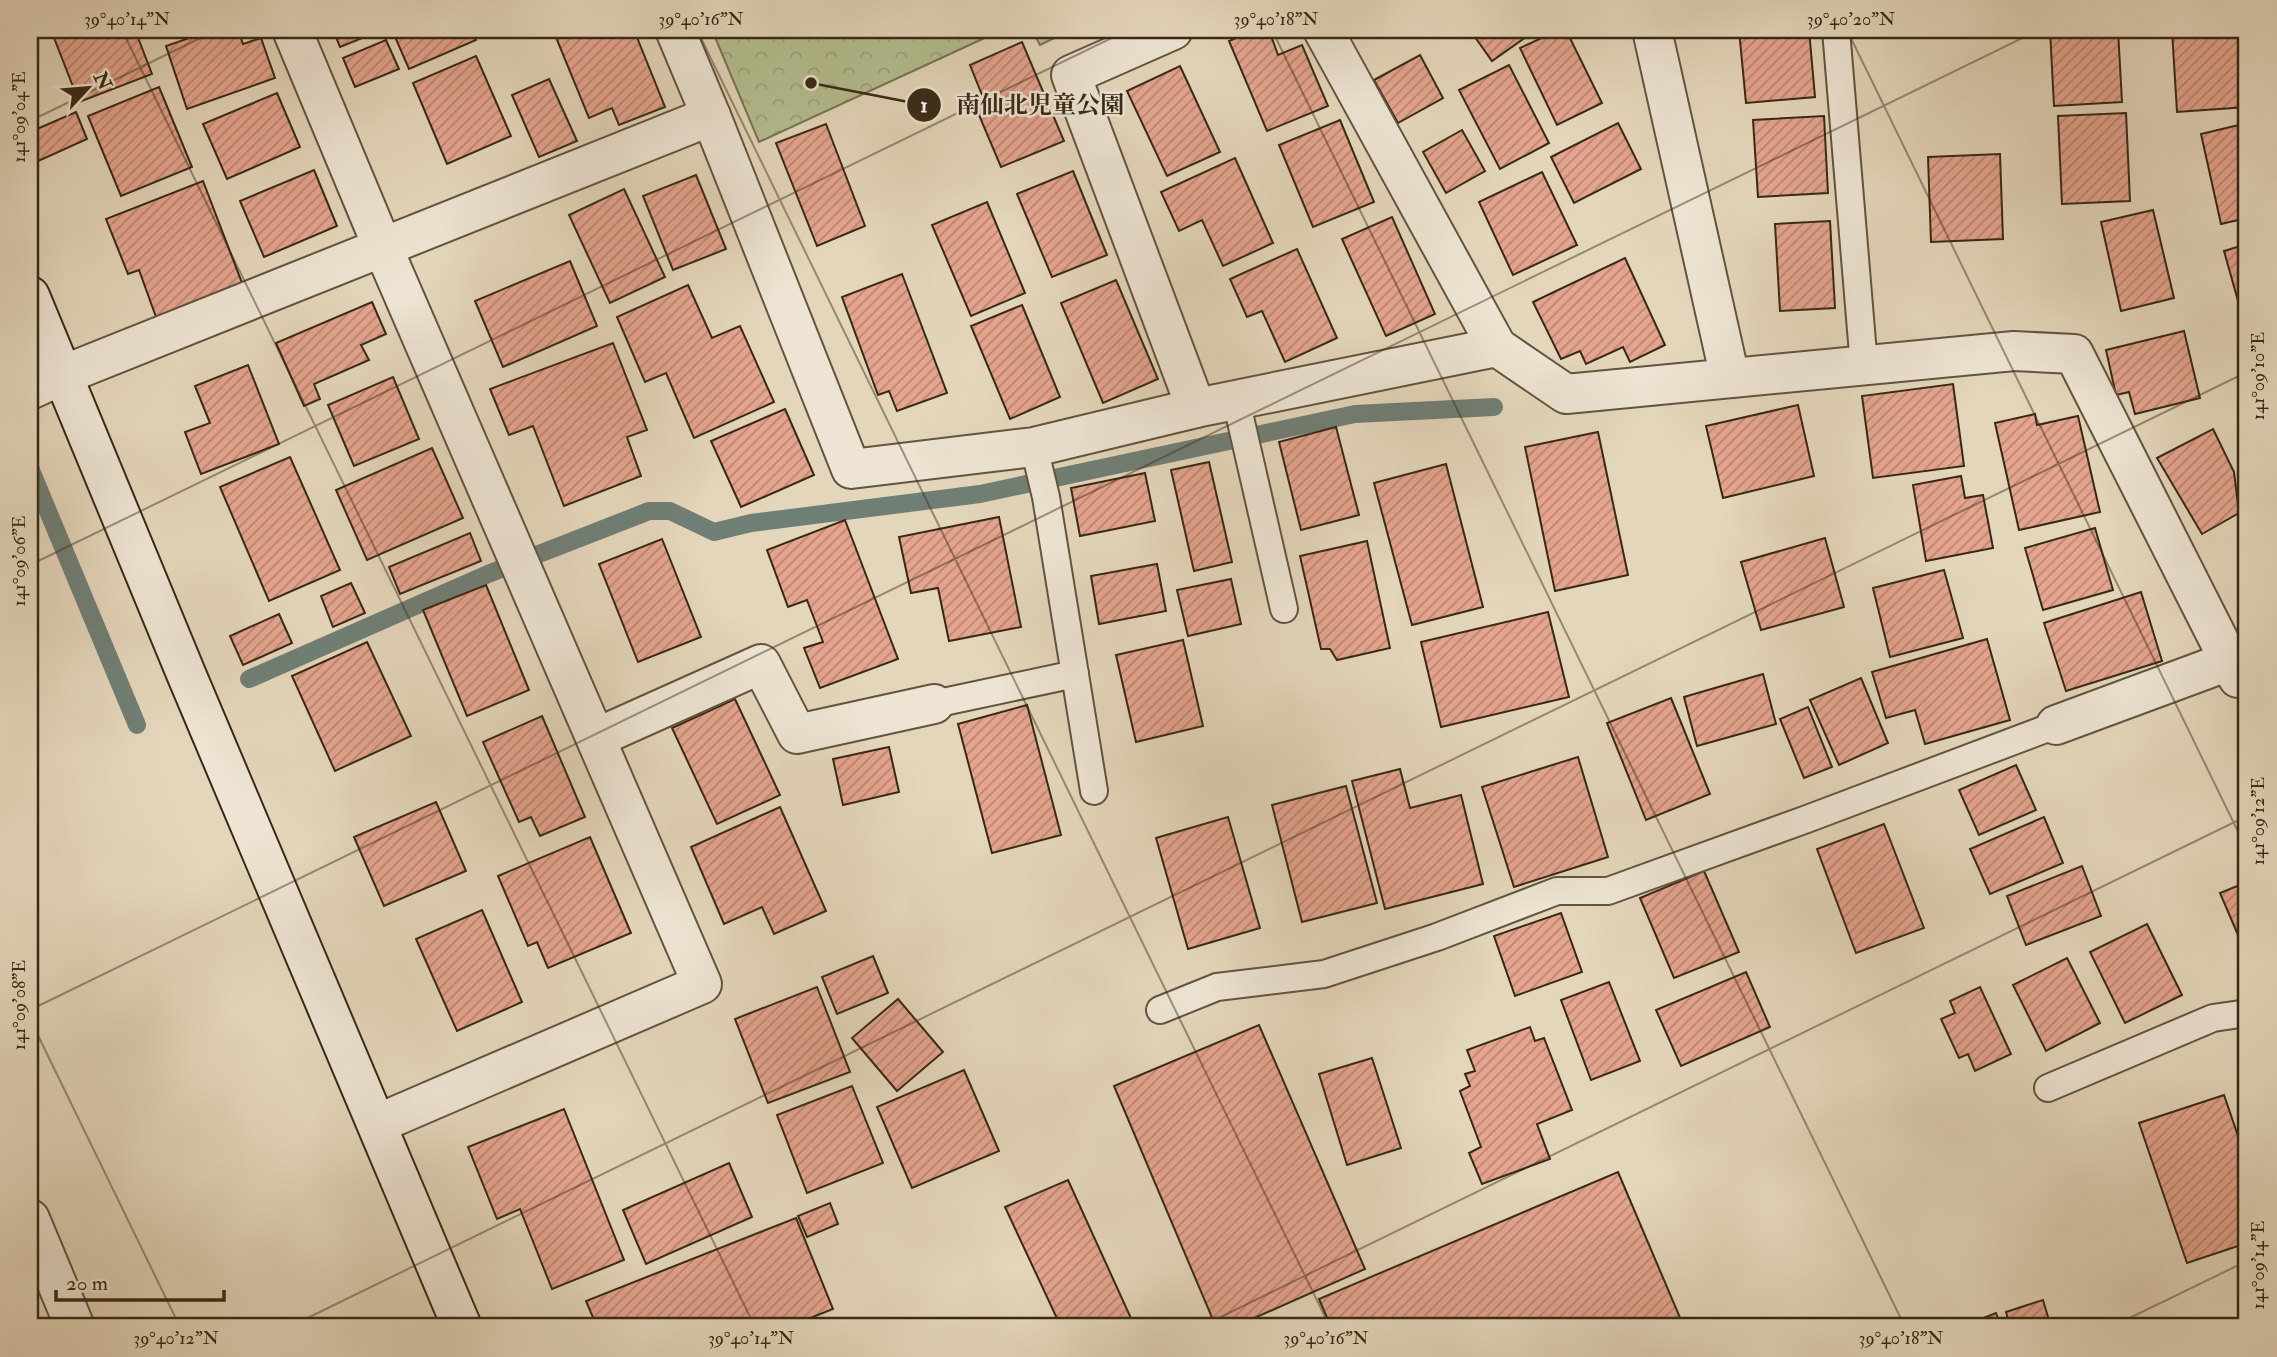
<svg xmlns="http://www.w3.org/2000/svg" width="2277" height="1357" viewBox="0 0 2277 1357" font-family="'IM FELL Double Pica','Noto Serif JP',serif">
<defs>
<pattern id="park-crowns" width="20" height="18" patternUnits="userSpaceOnUse" patternTransform="scale(1.75)"><rect width="20" height="18" fill="#b4be90"/><path d="M2 6a3 3 0 1 1 6 0M12 15a3 3 0 1 1 6 0" fill="none" stroke="#9ba37b"/></pattern>
<pattern id="building-hatch" width="6" height="6" patternUnits="userSpaceOnUse" patternTransform="scale(1.75)"><rect width="6" height="6" fill="#e5a48e"/><path d="M-1 1l2-2M0 6l6-6M5 7l2-2" fill="none" stroke="#ba8673"/></pattern>
</defs>
<rect width="100%" height="100%" fill="#e4d6bb"/>
<filter id="stains"><feTurbulence type="fractalNoise" baseFrequency=".00286" numOctaves="4"/><feColorMatrix values="0 0 0 0 .2 0 0 0 0 .09 0 0 0 0 .02 0 0 0 .5 -.17"/></filter>
<radialGradient id="worn" r=".72"><stop offset=".6" stop-color="#630" stop-opacity="0"/><stop offset="1" stop-color="#630" stop-opacity=".3"/></radialGradient>
<g fill="url(#park-crowns)" stroke="#767453" stroke-width="2">
<path d="M712,30H1002L759,142Z"/>
<path d="M1032,30H1071L1040,45Z"/>
</g>
<g fill="none" stroke-linecap="round" stroke-linejoin="round">
<g stroke="#707f76" stroke-width="18">
<path d="M30,468L137,725"/>
<path d="M249,679L488,574L649,511H670L714,532L751,523L980,494L1355,414L1494,407"/>
</g>
</g>
<g fill="url(#building-hatch)" stroke="#372916" stroke-width="2">
<path d="M51,30H135L152,74L79,102Z"/>
<path d="M212,30H238L243,44L261,38L275,78L187,109L166,46Z"/>
<path d="M333,30H382L340,47Z"/>
<path d="M392,30H471L476,40L409,69Z"/>
<path d="M553,30H634L665,107L619,125L612,108L589,118Z"/>
<path d="M1255,30H1269L1278,55L1302,45L1328,106L1267,131L1229,41Z"/>
<path d="M1470,30H1536L1492,61Z"/>
<path d="M1559,30H1566L1602,103L1557,125L1520,48Z"/>
<path d="M1739,30H1809L1815,97L1746,103Z"/>
<path d="M2050,30H2118L2122,102L2054,106Z"/>
<path d="M2172,30H2247V107L2177,112Z"/>
<path d="M386,40L399,69L355,87L343,58Z"/>
<path d="M1022,42L1064,141L1001,167L976,108L984,100L970,65Z"/>
<path d="M1420,55L1443,98L1398,123L1374,80Z"/>
<path d="M476,56L511,136L447,164L413,83Z"/>
<path d="M1509,65L1549,143L1500,169L1459,90Z"/>
<path d="M1180,66L1220,152L1167,176L1127,91Z"/>
<path d="M549,79L577,141L539,157L512,95Z"/>
<path d="M159,87L192,167L121,196L88,116Z"/>
<path d="M277,93L300,147L227,179L203,124Z"/>
<path d="M76,112L87,139L34,163L30,154V132Z"/>
<path d="M2126,113L2130,201L2062,204L2058,116Z"/>
<path d="M1824,116L1828,193L1758,197L1753,120Z"/>
<path d="M1340,120L1374,202L1313,227L1279,145Z"/>
<path d="M1618,123L1641,169L1574,203L1551,157Z"/>
<path d="M2247,123V218L2221,224L2201,134Z"/>
<path d="M826,124L865,226L817,246L776,143Z"/>
<path d="M1462,130L1485,171L1446,193L1423,152Z"/>
<path d="M2000,154L2003,239L1931,242L1928,157Z"/>
<path d="M1235,158L1273,243L1223,266L1202,220L1179,231L1161,192Z"/>
<path d="M314,170L337,226L264,257L240,201Z"/>
<path d="M1073,171L1107,255L1052,277L1017,194Z"/>
<path d="M1542,172L1577,245L1513,275L1479,202Z"/>
<path d="M696,175L726,249L673,270L643,196Z"/>
<path d="M203,181L242,283L156,317L139,270L128,274L106,219Z"/>
<path d="M624,189L665,277L610,303L569,215Z"/>
<path d="M987,202L1025,293L971,316L932,225Z"/>
<path d="M2153,210L2174,298L2121,311L2101,222Z"/>
<path d="M1392,217L1435,314L1386,336L1342,239Z"/>
<path d="M1830,221L1835,308L1780,311L1775,224Z"/>
<path d="M2247,244V333L2224,251Z"/>
<path d="M1297,249L1337,338L1285,362L1262,311L1247,317L1230,279Z"/>
<path d="M1625,258L1665,345L1630,362L1623,347L1586,364L1580,351L1561,359L1533,302Z"/>
<path d="M570,261L597,326L503,367L475,301Z"/>
<path d="M902,274L947,393L897,411L889,391L878,395L842,297Z"/>
<path d="M1116,280L1158,379L1103,403L1061,303Z"/>
<path d="M688,285L712,338L740,326L774,402L694,438L666,373L645,382L617,317Z"/>
<path d="M372,302L386,334L361,345L369,360L314,384L320,399L304,406L276,343Z"/>
<path d="M1022,305L1060,397L1010,419L971,326Z"/>
<path d="M2184,331L2200,398L2135,414L2129,392L2116,395L2106,350Z"/>
<path d="M613,343L647,430L627,437L641,476L564,506L533,426L509,435L490,389Z"/>
<path d="M248,365L279,444L201,474L185,432L210,423L195,386Z"/>
<path d="M393,377L419,439L354,466L328,405Z"/>
<path d="M1953,384L1964,466L1873,478L1862,396Z"/>
<path d="M1798,405L1814,476L1723,498L1706,426Z"/>
<path d="M785,409L814,475L741,507L711,441Z"/>
<path d="M2035,414L2037,425L2078,416L2100,512L2019,530L1995,423Z"/>
<path d="M1336,427L1359,515L1301,530L1279,442Z"/>
<path d="M2213,429L2234,472L2239,513L2202,534L2157,458Z"/>
<path d="M1598,432L1628,575L1555,591L1525,447Z"/>
<path d="M432,448L463,518L367,560L336,490Z"/>
<path d="M290,457L340,570L269,601L220,487Z"/>
<path d="M1209,462L1232,562L1194,571L1171,470Z"/>
<path d="M1446,464L1483,607L1412,625L1374,483Z"/>
<path d="M1145,473L1155,521L1080,536L1071,488Z"/>
<path d="M1961,476L1965,498L1983,495L1993,548L1926,561L1913,485Z"/>
<path d="M999,517L1021,627L949,641L938,588L911,593L899,537Z"/>
<path d="M845,520L898,659L820,688L804,648L823,642L807,600L788,607L767,550Z"/>
<path d="M2095,528L2113,590L2043,610L2025,548Z"/>
<path d="M470,533L481,561L400,594L389,567Z"/>
<path d="M1825,538L1844,607L1761,630L1741,562Z"/>
<path d="M662,539L701,637L638,662L599,564Z"/>
<path d="M1367,541L1390,648L1337,660L1330,649H1321L1300,556Z"/>
<path d="M1157,564L1166,611L1099,624L1091,576Z"/>
<path d="M1944,570L1963,638L1890,657L1873,588Z"/>
<path d="M1231,579L1241,624L1188,636L1177,590Z"/>
<path d="M351,583L365,613L333,627L321,596Z"/>
<path d="M486,585L529,690L467,716L423,610Z"/>
<path d="M2141,592L2162,661L2066,691L2044,623Z"/>
<path d="M1548,612L1569,697L1441,727L1421,642Z"/>
<path d="M279,614L292,643L243,665L230,636Z"/>
<path d="M1987,639L2010,720L1925,744L1915,710L1886,718L1872,672Z"/>
<path d="M1183,640L1203,726L1136,742L1116,655Z"/>
<path d="M367,642L411,736L335,771L292,676Z"/>
<path d="M1763,674L1776,724L1697,746L1684,697Z"/>
<path d="M1861,678L1888,743L1839,765L1810,700Z"/>
<path d="M1671,698L1710,794L1646,820L1607,723Z"/>
<path d="M735,699L780,795L717,824L672,728Z"/>
<path d="M1027,705L1061,835L992,853L958,724Z"/>
<path d="M1808,707L1832,767L1804,778L1780,719Z"/>
<path d="M542,716L585,817L540,836L531,817L519,822L483,742Z"/>
<path d="M889,747L899,792L843,805L833,759Z"/>
<path d="M1578,757L1608,857L1514,887L1482,787Z"/>
<path d="M2016,765L2036,810L1979,835L1959,790Z"/>
<path d="M1400,769L1410,808L1461,795L1483,884L1385,909L1352,781Z"/>
<path d="M1346,786L1377,903L1302,922L1272,805Z"/>
<path d="M436,802L466,871L384,906L354,837Z"/>
<path d="M780,807L826,911L774,934L762,907L724,924L691,847Z"/>
<path d="M1228,817L1260,928L1188,949L1156,838Z"/>
<path d="M2044,817L2063,863L1990,894L1970,849Z"/>
<path d="M1884,824L1924,928L1856,953L1817,849Z"/>
<path d="M590,837L631,933L548,968L537,942L528,946L498,876Z"/>
<path d="M2082,866L2101,916L2026,945L2007,896Z"/>
<path d="M1704,871L1739,952L1674,978L1640,898Z"/>
<path d="M2247,882V956L2220,893Z"/>
<path d="M482,910L522,1002L457,1031L416,939Z"/>
<path d="M1561,913L1582,972L1515,996L1494,936Z"/>
<path d="M2147,924L2182,995L2125,1023L2090,952Z"/>
<path d="M873,956L888,993L837,1014L822,977Z"/>
<path d="M2067,958L2100,1023L2046,1051L2013,985Z"/>
<path d="M1746,972L1770,1027L1681,1066L1656,1010Z"/>
<path d="M1609,982L1640,1061L1591,1080L1561,1000Z"/>
<path d="M817,987L850,1072L768,1103L735,1019Z"/>
<path d="M1980,987L2011,1054L1975,1071L1968,1054L1959,1058L1941,1019L1955,1013L1950,1001Z"/>
<path d="M898,999L943,1052L897,1091L852,1038Z"/>
<path d="M1259,1025L1365,1269L1234,1327H1216L1114,1086Z"/>
<path d="M1530,1027L1535,1041L1544,1038L1572,1110L1537,1124L1550,1159L1482,1184L1469,1153L1481,1147L1460,1091L1470,1086L1465,1074L1475,1071L1467,1050Z"/>
<path d="M1372,1058L1401,1148L1347,1165L1319,1074Z"/>
<path d="M964,1070L999,1151L912,1188L877,1107Z"/>
<path d="M852,1086L883,1163L807,1193L777,1115Z"/>
<path d="M2224,1095L2247,1162V1243L2187,1263L2139,1123Z"/>
<path d="M564,1109L624,1260L552,1289L520,1209L497,1219L468,1147Z"/>
<path d="M729,1163L752,1217L646,1264L623,1210Z"/>
<path d="M1618,1172L1684,1327H1331L1319,1299Z"/>
<path d="M1068,1180L1135,1327H1061L1005,1207Z"/>
<path d="M830,1203L838,1224L807,1237L798,1216Z"/>
<path d="M796,1218L833,1309L788,1327H597L586,1301Z"/>
<path d="M2043,1300L2051,1327H2010L2006,1312Z"/>
<path d="M1996,1313L2001,1327H1963V1326Z"/>
<path d="M2229,1319L2232,1327H2206Z"/>
</g>
<g fill="none" stroke-linecap="round" stroke-linejoin="round">
<defs>
<g id="lane">
<path d="M1836,30L1864,366"/>
<path d="M1236,400L1284,609"/>
<path d="M1034,447L1046,497L1094,791"/>
<path d="M934,704L1075,674"/>
<path d="M1160,1010L1217,987L1324,974L1437,937L1557,891H1608L1807,819L2056,725"/>
<path d="M2048,1088L2213,1018L2247,1013"/>
</g>
<g id="street">
<path d="M292,30L383,248L702,984L377,1124"/>
<path d="M1173,30L1071,75L1196,408"/>
<path d="M1323,30L1497,347"/>
<path d="M1652,30L1730,378"/>
<path d="M711,116L851,469L1034,447L1196,408L1497,347L1566,394L2014,351L2074,354L2238,678"/>
<path d="M30,390L63,375L711,116L675,30"/>
<path d="M2056,725L2229,661"/>
<path d="M596,738L761,664L797,734L934,704"/>
<path d="M30,1219L75,1327"/>
</g>
<path id="secondary" d="M30,296L187,676L462,1327"/>
</defs>
<use href="#lane" stroke="#62543f" stroke-width="30"/>
<use href="#street" stroke="#62543f" stroke-width="42"/>
<use href="#secondary" stroke="#372916" stroke-width="42"/>
<use href="#lane" stroke="#ede4d3" stroke-width="26"/>
<use href="#street" stroke="#ede4d3" stroke-width="38"/>
<use href="#secondary" stroke="#ede4d3" stroke-width="38"/>
</g>
<path fill="none" stroke="#372916" stroke-width="2" stroke-opacity="0.45" d="M122,30L755,1327M697,30L1330,1327M1272,30L1905,1327M1847,30L2247,850M30,121L217,30M30,565L1128,30M30,1010L2039,30M30,1019L180,1327M289,1327L2247,372M1200,1327L2247,816M2111,1327L2247,1261"/>
<path fill="none" stroke="#372916" stroke-width="2.5" d="M811 83L924 105"/>
<g fill="#372916" stroke="#ede4d3" stroke-width="2.5">
<circle cx="811" cy="83" r="7"/>
<circle cx="924" cy="105" r="18"/>
</g>
<g font-size="21" text-anchor="middle" font-weight="bold" fill="#fff">
<text x="924" y="112">1</text>
</g>
<g font-size="24" text-anchor="middle" font-weight="bold" fill="#372916" stroke="#ede4d3" stroke-width="5" stroke-linejoin="round" paint-order="stroke">
<text x="1040" y="113">南仙北児童公園</text>
</g>
<rect width="2277" height="1357" fill="none" stroke="#e4d6bb" stroke-width="77"/>
<g transform="translate(88 88) rotate(64)" stroke="#ede4d3" stroke-width="5" paint-order="stroke">
<path d="M0-5L12 26L0 18L-12 26Z" fill="#372916"/>
<text y="-10" font-size="19" font-weight="bold" text-anchor="middle" fill="#372916">N</text>
</g>
<path d="M56 1290v10h168v-10" fill="none" stroke="#372916" stroke-width="3.5"/>
<text x="66" y="1290" font-size="21" fill="#372916" stroke="#ede4d3" stroke-width="5" paint-order="stroke">20 m</text>
<rect x="38" y="38" width="2200" height="1280" fill="none" stroke="#372916" stroke-width="2.5"/>
<g font-size="18" text-anchor="middle" fill="#372916">
<text x="127" y="25">39°40'14"N</text>
<text x="701" y="25">39°40'16"N</text>
<text x="1276" y="25">39°40'18"N</text>
<text x="1851" y="25">39°40'20"N</text>
<text transform="translate(19 117) rotate(-90)" y="6">141°09'04"E</text>
<text transform="translate(2258 376) rotate(-90)" y="6">141°09'10"E</text>
<text transform="translate(19 561) rotate(-90)" y="6">141°09'06"E</text>
<text transform="translate(2258 821) rotate(-90)" y="6">141°09'12"E</text>
<text transform="translate(19 1005) rotate(-90)" y="6">141°09'08"E</text>
<text transform="translate(2258 1265) rotate(-90)" y="6">141°09'14"E</text>
<text x="176" y="1344">39°40'12"N</text>
<text x="751" y="1344">39°40'14"N</text>
<text x="1326" y="1344">39°40'16"N</text>
<text x="1901" y="1344">39°40'18"N</text>
</g>
<rect width="100%" height="100%" filter="url(#stains)"/>
<rect width="100%" height="100%" fill="url(#worn)"/>
</svg>
